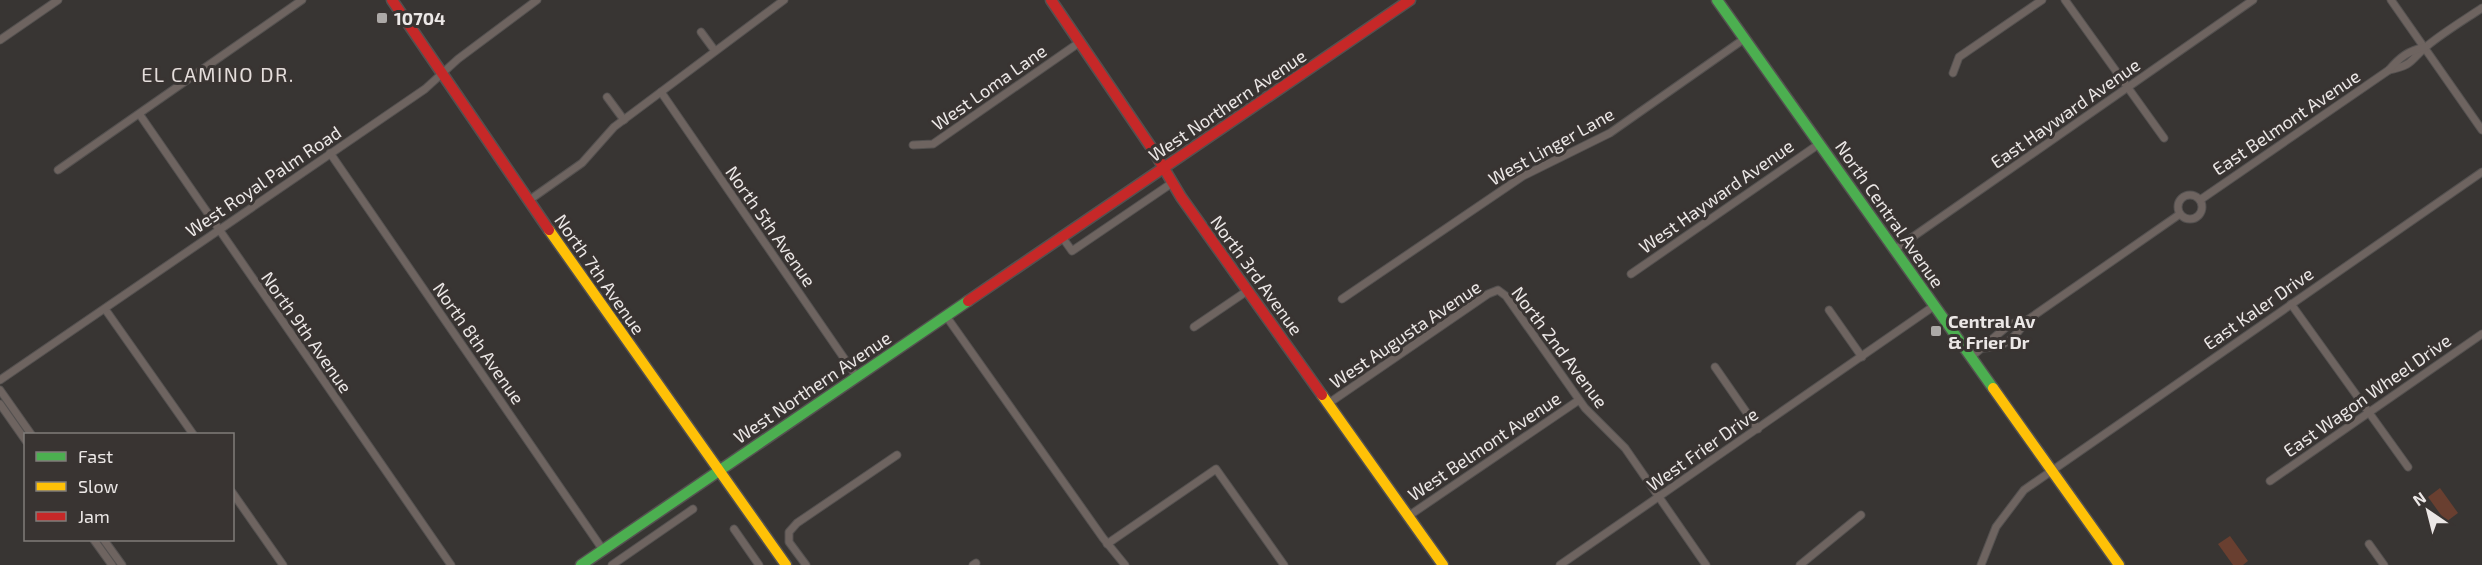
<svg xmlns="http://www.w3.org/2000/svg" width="2482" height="565" viewBox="0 0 2482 565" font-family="'Exo 2',sans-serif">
<rect width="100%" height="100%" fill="#383533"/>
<g fill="#693f30">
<path d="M2440,488L2458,513L2446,522L2428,497Z"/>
<path d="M2230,536L2248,561L2243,565H2233L2218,544Z"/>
</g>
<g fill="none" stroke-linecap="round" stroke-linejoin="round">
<defs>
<g id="street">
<path d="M2065,0L2164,138"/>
<path d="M2391,0L2482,130"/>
<path d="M701,32L715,51"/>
<path d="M0,40L58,0"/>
<path d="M2389,70C2414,65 2410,60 2427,46C2444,32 2464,20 2482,8"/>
<path d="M1953,73L1959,57L2042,0"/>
<path d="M661,92L857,377"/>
<path d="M607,97L624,120"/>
<path d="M140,115L451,565"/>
<path d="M913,145L933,144L1080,42"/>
<path d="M330,153L603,550"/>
<path d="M58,170L302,0"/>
<circle cx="2190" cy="207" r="12"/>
<path d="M2200,200L2389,70C2400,57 2408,51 2425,47"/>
<path d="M528,201L582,163L614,127L784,0"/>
<path d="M1062,237L1072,251L1172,183"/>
<path d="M1894,250L2253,0"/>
<path d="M1631,274L1819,144"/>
<path d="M1342,299L1523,176L1610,133L1744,39"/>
<path d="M2291,304L2408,467"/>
<path d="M105,309L193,434"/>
<path d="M1829,310L1862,357"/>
<path d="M946,316L1103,538L1125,565"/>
<path d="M1194,327L1247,291"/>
<path d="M1984,348C2006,347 2014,339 2026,321L2180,214"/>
<path d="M1971,357L2010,324L2026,321"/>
<path d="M1715,367L1758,429"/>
<path d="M0,380L425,89L458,59L537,0"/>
<path d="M0,390L31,434"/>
<path d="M1329,403L1488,294L1498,290L1506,296L1585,408L1625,448L1706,565"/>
<path d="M0,404L26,441"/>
<path d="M2270,481L2482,334"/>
<path d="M232,492L283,565"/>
<path d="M1407,517L1579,400"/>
<path d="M734,529L759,565"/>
<path d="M94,540L112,565"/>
<path d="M104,540L122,565"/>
<path d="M1107,544L1216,469L1284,565"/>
<path d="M2369,544L2384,565"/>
<path d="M612,565L693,509"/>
<path d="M806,565L789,542V532L797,523L897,455"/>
<path d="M973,565L976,563"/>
<path d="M1560,565L1934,306"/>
<path d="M1800,565L1861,515"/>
<path d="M1981,565L1996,527L2024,490L2482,172"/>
</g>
<g id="fast">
<path d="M1717,0L1993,388"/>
<path d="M581,565L968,301"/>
</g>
<g id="slow">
<path d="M549,230L786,565"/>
<path d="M1993,388L2119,565"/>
<path d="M1322,395L1443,565"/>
</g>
<g id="jam">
<path d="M392,0L549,230"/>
<path d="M1051,0L1153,150L1181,197L1322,395"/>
<path d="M968,301L1410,0"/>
</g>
</defs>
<use href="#street" stroke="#545150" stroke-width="9"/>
<use href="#fast" stroke="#545150" stroke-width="13"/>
<use href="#slow" stroke="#545150" stroke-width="13"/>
<use href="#jam" stroke="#545150" stroke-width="13"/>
<use href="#street" stroke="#6e6460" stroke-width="7"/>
<use href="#fast" stroke="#4caf50" stroke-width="10"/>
<use href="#slow" stroke="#ffc107" stroke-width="10"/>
<use href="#jam" stroke="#c62828" stroke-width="10"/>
</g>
<g fill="#aca9a7" stroke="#393432" stroke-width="2">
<rect x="376" y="12" width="12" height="12" rx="3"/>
<rect x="1930" y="325" width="12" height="12" rx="3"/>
</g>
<g text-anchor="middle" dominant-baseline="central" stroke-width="6" stroke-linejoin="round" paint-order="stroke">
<g font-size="18" font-weight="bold" fill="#ebe7e6" stroke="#393432" text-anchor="start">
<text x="394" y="18">10704</text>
<text x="1948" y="321">Central Av<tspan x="1948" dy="21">&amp; Frier Dr</tspan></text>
</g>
<g font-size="18" fill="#ebe7e6" stroke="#393432">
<text transform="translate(989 87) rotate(-35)">West Loma Lane</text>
<text transform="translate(1227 105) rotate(-34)">West Northern Avenue</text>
<text transform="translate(2065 113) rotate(-35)">East Hayward Avenue</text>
<text transform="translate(2286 122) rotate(-34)">East Belmont Avenue</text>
<text transform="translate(1551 146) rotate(-29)">West Linger Lane</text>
<text transform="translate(263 181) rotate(-34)">West Royal Palm Road</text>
<text transform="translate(1716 196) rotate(-35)">West Hayward Avenue</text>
<text transform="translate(1890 214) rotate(55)">North Central Avenue</text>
<text transform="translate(771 226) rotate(55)">North 5th Avenue</text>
<text transform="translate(600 274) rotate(55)">North 7th Avenue</text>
<text transform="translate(1257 275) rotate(54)">North 3rd Avenue</text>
<text transform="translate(2258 308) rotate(-35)">East Kaler Drive</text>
<text transform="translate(307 332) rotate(55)">North 9th Avenue</text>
<text transform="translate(1405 334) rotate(-34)">West Augusta Avenue</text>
<text transform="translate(479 343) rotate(55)">North 8th Avenue</text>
<text transform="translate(1560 347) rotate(53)">North 2nd Avenue</text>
<text transform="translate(812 387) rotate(-34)">West Northern Avenue</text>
<text transform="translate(2367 395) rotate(-35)">East Wagon Wheel Drive</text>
<text transform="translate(1484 446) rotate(-34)">West Belmont Avenue</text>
<text transform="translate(1702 449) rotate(-35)">West Frier Drive</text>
</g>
<g font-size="20" letter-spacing="1.5" fill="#e4dddb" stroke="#393432">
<text x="218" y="74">EL CAMINO DR.</text>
</g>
</g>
<rect x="24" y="433" width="210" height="108" fill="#393432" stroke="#807c7a" stroke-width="1.5"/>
<rect x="36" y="452" width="30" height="9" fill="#4caf50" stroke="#807c7a" stroke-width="1.5"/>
<text x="78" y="463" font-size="18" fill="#ebe7e6">Fast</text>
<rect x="36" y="482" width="30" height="9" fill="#ffc107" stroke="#807c7a" stroke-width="1.5"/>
<text x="78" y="493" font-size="18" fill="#ebe7e6">Slow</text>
<rect x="36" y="512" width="30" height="9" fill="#c62828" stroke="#807c7a" stroke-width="1.5"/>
<text x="78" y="523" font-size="18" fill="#ebe7e6">Jam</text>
<g transform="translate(2428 511) rotate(325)" stroke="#393432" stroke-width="4.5" paint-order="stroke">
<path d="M0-4.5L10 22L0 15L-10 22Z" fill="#ebe7e6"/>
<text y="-9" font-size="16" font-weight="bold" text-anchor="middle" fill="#ebe7e6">N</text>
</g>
</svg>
